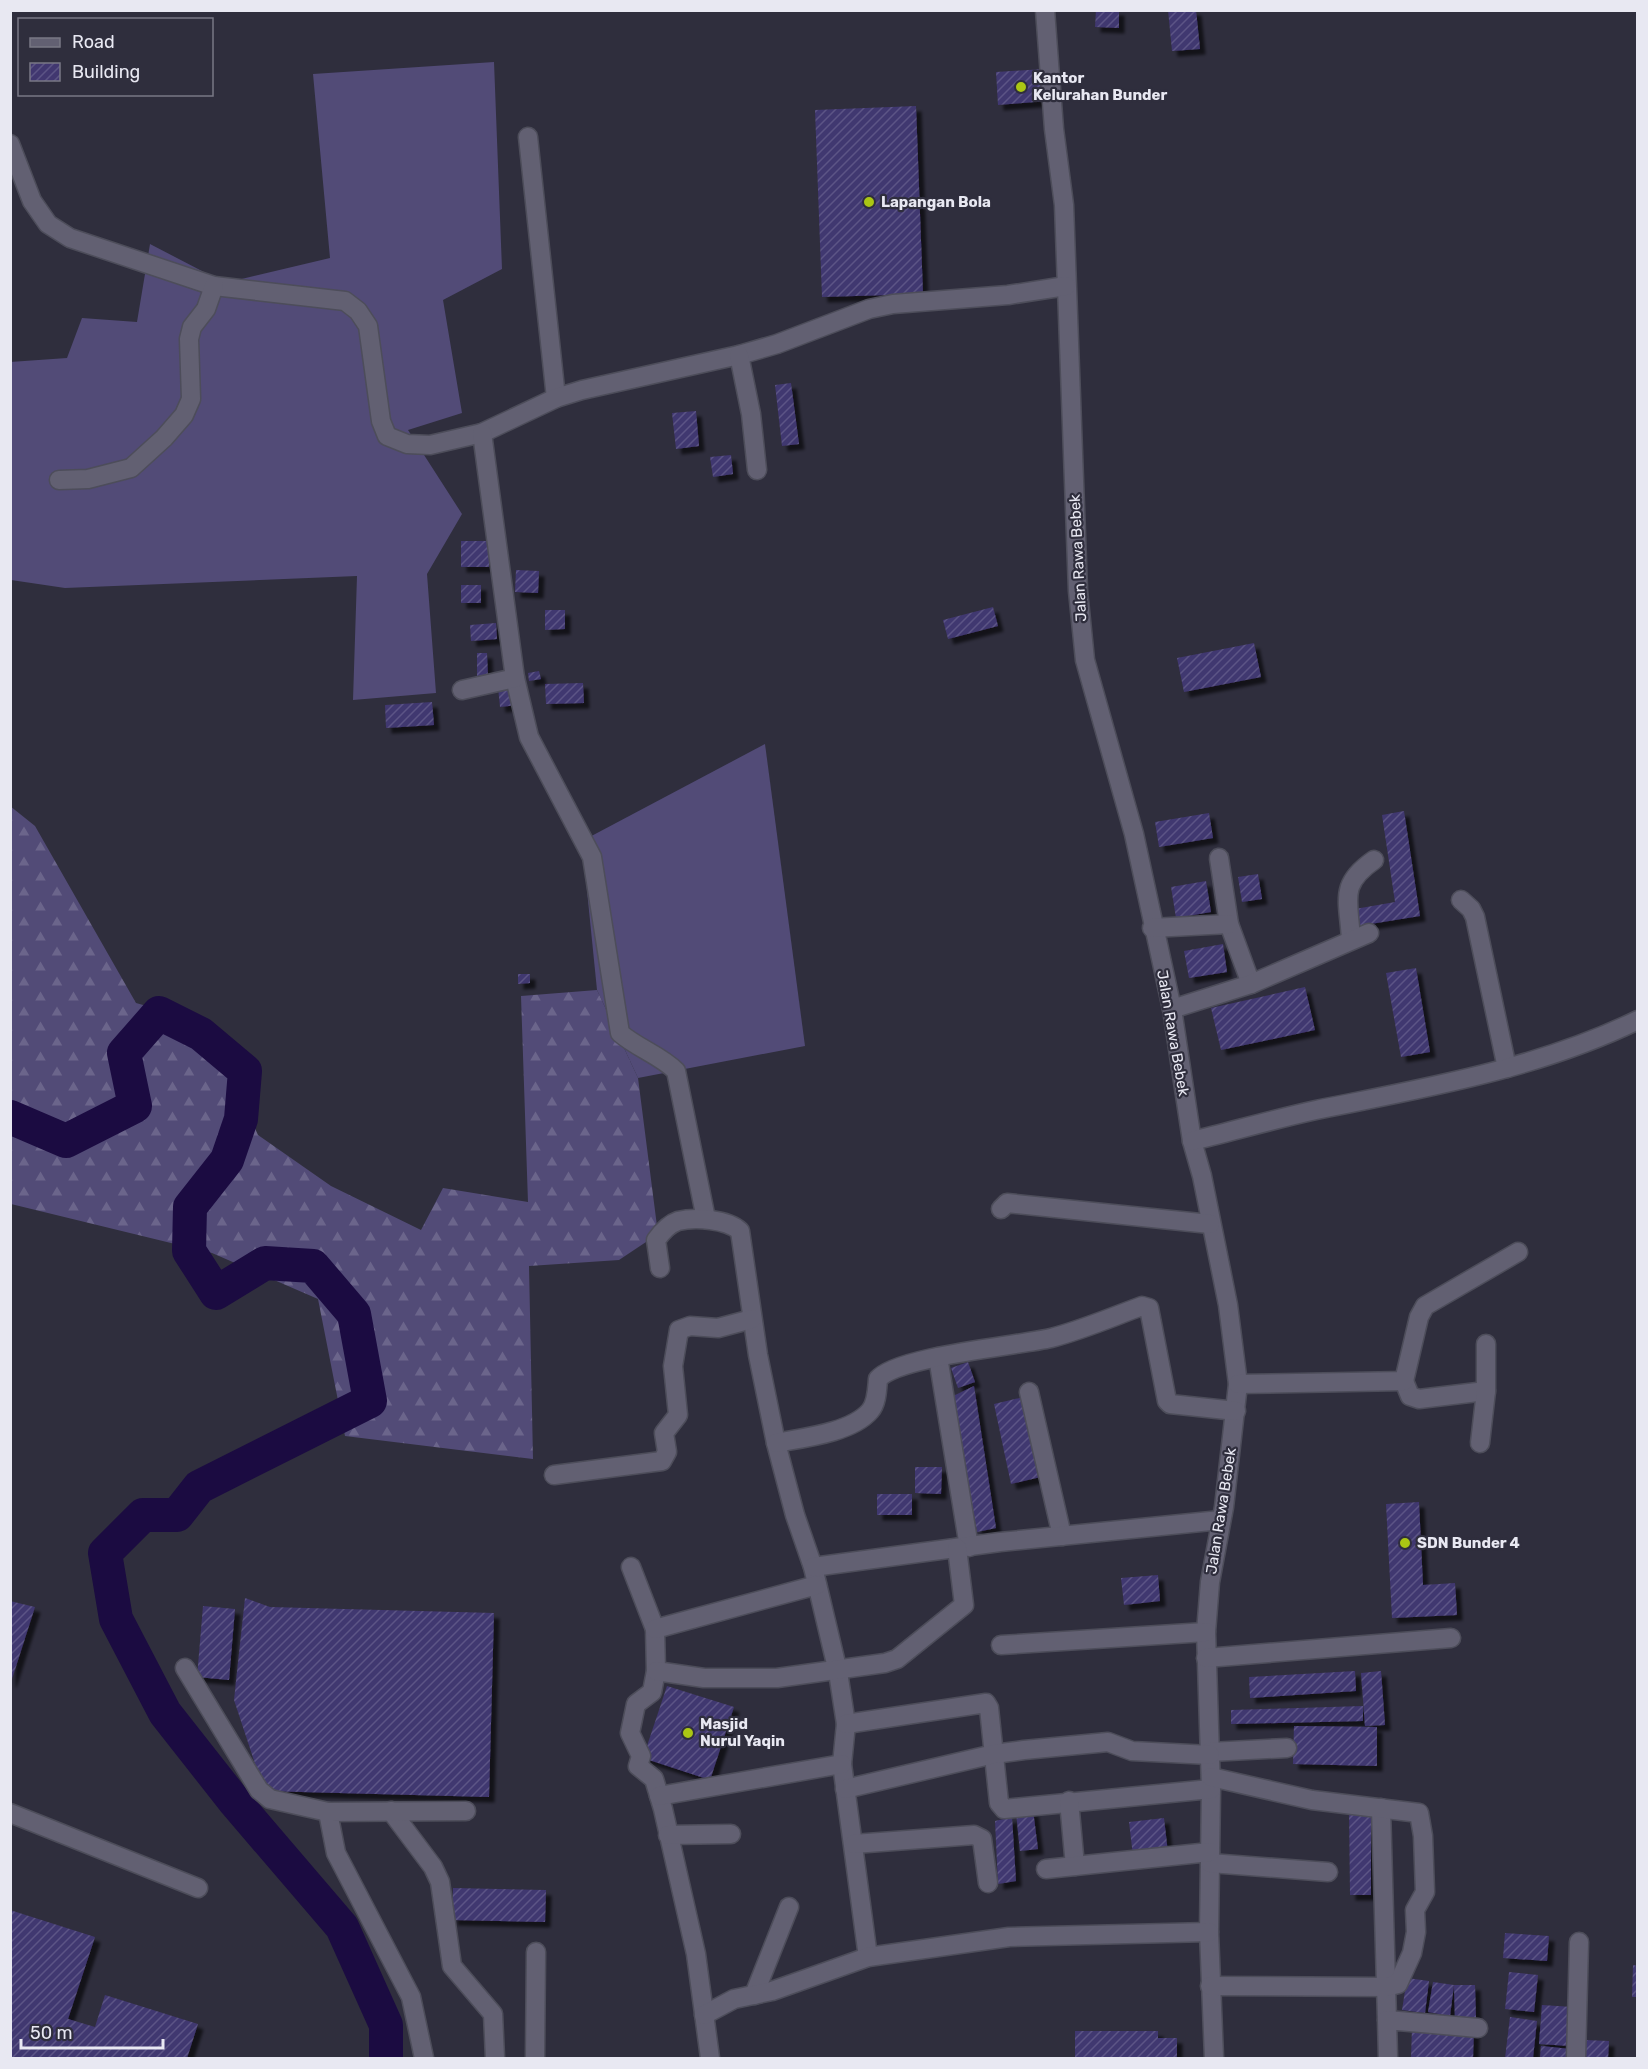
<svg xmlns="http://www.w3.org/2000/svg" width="1648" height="2069" viewBox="0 0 1648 2069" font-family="Rubik,sans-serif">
<defs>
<pattern id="forest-firs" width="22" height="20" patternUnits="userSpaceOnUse" patternTransform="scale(1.5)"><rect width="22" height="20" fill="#524b77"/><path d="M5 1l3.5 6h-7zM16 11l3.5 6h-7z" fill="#6b658b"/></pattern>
<pattern id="building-hatch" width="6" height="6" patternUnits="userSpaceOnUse" patternTransform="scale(1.5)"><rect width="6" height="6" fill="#413770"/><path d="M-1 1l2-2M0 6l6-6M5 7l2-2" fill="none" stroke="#5c5485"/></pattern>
<filter id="shadow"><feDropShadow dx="5.5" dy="5.5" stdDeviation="1.5" flood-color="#0009"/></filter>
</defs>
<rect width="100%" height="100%" fill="#2f2e3d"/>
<g fill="#524b77">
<path d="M494,62L502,269L443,300L462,413L408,430L462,514L427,574L436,693L353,700L357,576L65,588L11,580L10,362L67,358L82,318L137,322L150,244L225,283L330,258L313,74Z"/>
<path d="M765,744L805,1046L638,1078L597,990L582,841Z"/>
</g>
<path fill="url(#forest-firs)" d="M10,806L35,826L136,1003L207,1023L258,1135L331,1186L421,1230L443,1188L528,1202L521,996L597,990L638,1078L658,1234L619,1260L529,1266L533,1459L345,1436L318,1299L212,1253L11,1204Z"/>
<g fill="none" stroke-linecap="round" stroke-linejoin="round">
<path stroke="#1b0b41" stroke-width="34" d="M10,1117L66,1141L135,1106L124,1053L159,1013L201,1034L245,1071L241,1119L227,1160L190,1207L189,1251L216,1293L265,1263L313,1266L354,1314L370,1401L199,1487L177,1515H143L105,1553L116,1619L165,1713L235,1802L342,1927L386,2025V2058"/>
</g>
<g fill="url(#building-hatch)" filter="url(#shadow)">
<path d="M1096,10H1119V28L1095,27Z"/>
<path d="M1168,10H1196L1200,49L1172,51Z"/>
<path d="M1044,69L1047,101L998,105L996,72Z"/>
<path d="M916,106L923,294L822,297L815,110Z"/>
<path d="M791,383L799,444L782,446L775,385Z"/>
<path d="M696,411L699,446L676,449L672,413Z"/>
<path d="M731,455L733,474L713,477L710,457Z"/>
<rect x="461" y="541" width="28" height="26"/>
<path d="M516,570L539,571L538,593L515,592Z"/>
<rect x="461" y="585" width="20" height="18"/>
<path d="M993,607L998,626L948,639L943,620Z"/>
<path d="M545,610H565V629L545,630Z"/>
<path d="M496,623L497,639L471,641L470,625Z"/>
<path d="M1254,643L1261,677L1184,692L1177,658Z"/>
<path d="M477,653H487L488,678H477Z"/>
<path d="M539,671L541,679L529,681L528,673Z"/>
<path d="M583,683L584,703L546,704L545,684Z"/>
<path d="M514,685L517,705L500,707L498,687Z"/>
<path d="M432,702L434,725L386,728L385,705Z"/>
<path d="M1404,811L1420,916L1358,926L1355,909L1395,902L1382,815Z"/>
<path d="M1209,813L1213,838L1159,847L1155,822Z"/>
<path d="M1258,874L1262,899L1242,902L1238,877Z"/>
<path d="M1206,881L1211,912L1176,918L1171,887Z"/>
<path d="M1223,944L1227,972L1189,978L1184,951Z"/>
<path d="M1416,968L1430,1052L1401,1057L1386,973Z"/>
<path d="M518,974H530V983L518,984Z"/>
<path d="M1305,987L1315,1030L1221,1050L1211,1008Z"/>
<path d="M968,1362L975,1382L958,1388L951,1368Z"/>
<path d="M974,1386L996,1528L977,1532L951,1397Z"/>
<path d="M1028,1396L1045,1476L1011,1484L994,1404Z"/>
<path d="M915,1467H942L941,1494L915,1493Z"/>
<rect x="877" y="1494" width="35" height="21"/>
<path d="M1419,1502L1423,1585L1455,1583L1457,1615L1392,1618L1386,1504Z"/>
<path d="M1158,1575L1160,1601L1124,1605L1121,1578Z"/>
<path d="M245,1598L270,1607L494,1613L489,1797L264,1791L234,1700Z"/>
<path d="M10,1601L35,1607L11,1682H10Z"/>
<path d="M203,1606L235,1609L229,1680L197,1677Z"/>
<path d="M1355,1671L1356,1691L1250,1698L1249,1677Z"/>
<path d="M1381,1671L1385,1725L1365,1726L1361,1673Z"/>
<path d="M667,1686L734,1707L710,1780L643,1758Z"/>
<path d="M1363,1706V1721L1231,1724V1710Z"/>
<path d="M1294,1726L1377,1727V1766L1293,1764Z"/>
<path d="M1033,1810L1038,1849L1020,1851L1016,1812Z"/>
<path d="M1349,1812H1371V1895H1350Z"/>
<path d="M1012,1817L1016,1881L998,1884L995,1821Z"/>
<path d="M1164,1818L1168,1853L1133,1856L1129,1822Z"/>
<path d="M453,1888L546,1890L545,1922L452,1920Z"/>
<path d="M10,1910L95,1937L68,2019L95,2027L105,1995L198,2024L187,2058H10Z"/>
<path d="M1505,1933L1549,1936L1547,1961L1503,1958Z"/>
<path d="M1633,1965L1638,1966V1997H1632Z"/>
<path d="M1509,1972L1538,1975L1534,2012L1505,2009Z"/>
<path d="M1407,1978L1429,1981L1425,2013L1402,2010Z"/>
<path d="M1433,1982L1454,1985L1450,2016L1428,2012Z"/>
<path d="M1454,1985H1475L1476,2020L1455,2021Z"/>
<path d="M1542,2005L1573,2007L1570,2046L1539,2044Z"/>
<path d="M1510,2017L1537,2021L1533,2058H1505Z"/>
<path d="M1412,2027L1474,2029L1473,2058H1411Z"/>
<path d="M1075,2031H1158V2038H1177V2058H1075Z"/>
<path d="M1585,2040L1609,2041L1608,2058H1584Z"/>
<path d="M1541,2046L1570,2049V2058H1540Z"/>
</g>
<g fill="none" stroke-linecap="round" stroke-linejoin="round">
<defs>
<g id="minor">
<path d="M1045,10L1054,129L1064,205L1078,591L1085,660L1134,834L1172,1009L1192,1141L1202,1176L1228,1305L1238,1384L1224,1507L1210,1582L1206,1632L1211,1789L1209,1932L1214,2058"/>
<path d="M528,137L556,398"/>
<path d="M10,144L32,201L48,224L70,238L214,286L345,301L358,311L368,326L381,421L387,436L407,444L430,445L482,433L556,398L582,390L739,355L777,344L869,309L893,304L1008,295L1066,286"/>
<path d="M739,355L751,414L757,470"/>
<path d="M59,480L88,479L131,468L164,438L184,415L191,399L189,339L192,327L206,309L214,286"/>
<path d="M515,678L529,737L592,857L620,1033C637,1048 660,1055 676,1071L706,1219"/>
<path d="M462,690L515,678L482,433"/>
<path d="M1219,858L1229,924L1251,984"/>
<path d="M1461,900L1471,909L1475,917L1507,1068"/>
<path d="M1152,928L1229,924"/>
<path d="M1351,940C1349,900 1338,885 1374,860"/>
<path d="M1172,1009L1251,984L1369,933"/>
<path d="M1192,1141C1233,1131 1275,1119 1316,1110C1425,1088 1537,1069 1638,1020"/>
<path d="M1001,1209L1007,1203L1210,1224"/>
<path d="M660,1268L656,1240C661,1233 669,1224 678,1221C695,1217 727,1219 740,1231L758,1355L776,1443L795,1515L813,1567L838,1672L846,1724L842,1764L868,1957"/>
<path d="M938,1357L969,1547"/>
<path d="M1404,1381L1410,1396L1419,1399L1486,1391"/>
<path d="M1238,1384L1404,1381L1419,1317L1425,1306L1518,1252"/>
<path d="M1029,1392L1062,1536"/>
<path d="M776,1443C802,1438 851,1433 870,1411C877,1403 877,1390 878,1379C898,1356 1017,1346 1051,1338C1082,1330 1112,1317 1142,1306L1149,1308L1167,1401L1170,1404L1236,1411"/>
<path d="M1480,1443L1486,1391V1344"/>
<path d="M554,1475L662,1461L667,1452L664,1433L678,1415L673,1366L679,1330L690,1326L718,1328L752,1319"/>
<path d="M631,1567L655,1629L656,1671L652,1692L636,1704L630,1733L641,1756L638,1766L654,1779L663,1809L696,1954L710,2058"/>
<path d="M813,1567L1000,1542L1221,1520"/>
<path d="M655,1629L817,1585"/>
<path d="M1001,1645L1206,1632"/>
<path d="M1206,1658L1451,1638"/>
<path d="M185,1668L259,1790L270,1799L328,1812"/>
<path d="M656,1671L704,1678H777L885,1663L897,1659L964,1605L957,1548"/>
<path d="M846,1724L986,1703L989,1708L999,1803L1004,1809L1211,1789"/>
<path d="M1210,1752L1287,1748"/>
<path d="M845,1789L994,1754L1024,1750L1108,1742L1132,1751L1210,1755"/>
<path d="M659,1796L842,1764"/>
<path d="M1069,1801L1075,1866"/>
<path d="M1381,1808L1387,2020"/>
<path d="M391,1811L433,1867L440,1882L452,1966L493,2014L495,2058"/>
<path d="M10,1813L198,1888"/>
<path d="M668,1835L731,1834"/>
<path d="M854,1844L974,1835L982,1839L988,1883"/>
<path d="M1210,1863L1328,1872"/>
<path d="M1046,1869L1210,1852"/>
<path d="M1210,1986L1386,1987L1398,1984L1412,1953L1416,1932L1415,1910L1425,1892L1423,1836L1419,1813L1312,1800L1211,1777"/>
<path d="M754,1995L789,1907"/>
<path d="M704,2015L734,1999L772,1991L868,1957L1009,1937L1209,1932"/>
<path d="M424,2058L411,1997L336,1853L328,1812L466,1811"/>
<path d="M535,2058L536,1952"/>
<path d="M1388,2058L1387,2020L1478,2028"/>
<path d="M1576,2058L1579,1942"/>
</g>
</defs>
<use href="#minor" stroke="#4d4d5a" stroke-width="21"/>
<use href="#minor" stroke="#626072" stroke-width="18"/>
</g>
<g fill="#abc614" stroke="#2f2e3d" stroke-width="2">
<circle cx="1021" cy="87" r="6"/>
<circle cx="869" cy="202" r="6"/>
<circle cx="1405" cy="1543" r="6"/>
<circle cx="688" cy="1733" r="6"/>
</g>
<g text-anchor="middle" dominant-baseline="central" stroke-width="4.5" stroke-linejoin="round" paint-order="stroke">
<g font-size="15" font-weight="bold" fill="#e8e8f2" stroke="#2f2e3d" text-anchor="start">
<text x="1033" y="78">Kantor<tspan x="1033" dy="17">Kelurahan Bunder</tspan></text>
<text x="881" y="202">Lapangan Bola</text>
<text x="1417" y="1543">SDN Bunder 4</text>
<text x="700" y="1724">Masjid<tspan x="700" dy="17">Nurul Yaqin</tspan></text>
</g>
<g font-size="15" fill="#e8e8f2" stroke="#2f2e3d">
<text transform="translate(1078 558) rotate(-93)">Jalan Rawa Bebek</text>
<text transform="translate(1173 1033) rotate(80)">Jalan Rawa Bebek</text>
<text transform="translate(1221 1511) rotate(-81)">Jalan Rawa Bebek</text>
</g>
</g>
<rect width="1648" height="2069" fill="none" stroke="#e8e8f2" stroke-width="24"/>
<rect x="18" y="18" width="195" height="78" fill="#2f2e3d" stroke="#797885" stroke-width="1.5"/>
<rect x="30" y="38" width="30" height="9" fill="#626072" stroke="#797885" stroke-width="1.5"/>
<text x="72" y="48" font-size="18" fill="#e8e8f2">Road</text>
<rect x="30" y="63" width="30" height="18" fill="url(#building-hatch)" stroke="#797885" stroke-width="1.5"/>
<text x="72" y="78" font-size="18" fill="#e8e8f2">Building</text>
<path d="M21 2039v9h142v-9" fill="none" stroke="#e8e8f2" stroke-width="3"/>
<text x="30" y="2039" font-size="18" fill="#e8e8f2" stroke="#2f2e3d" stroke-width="4.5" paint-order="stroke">50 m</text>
</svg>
